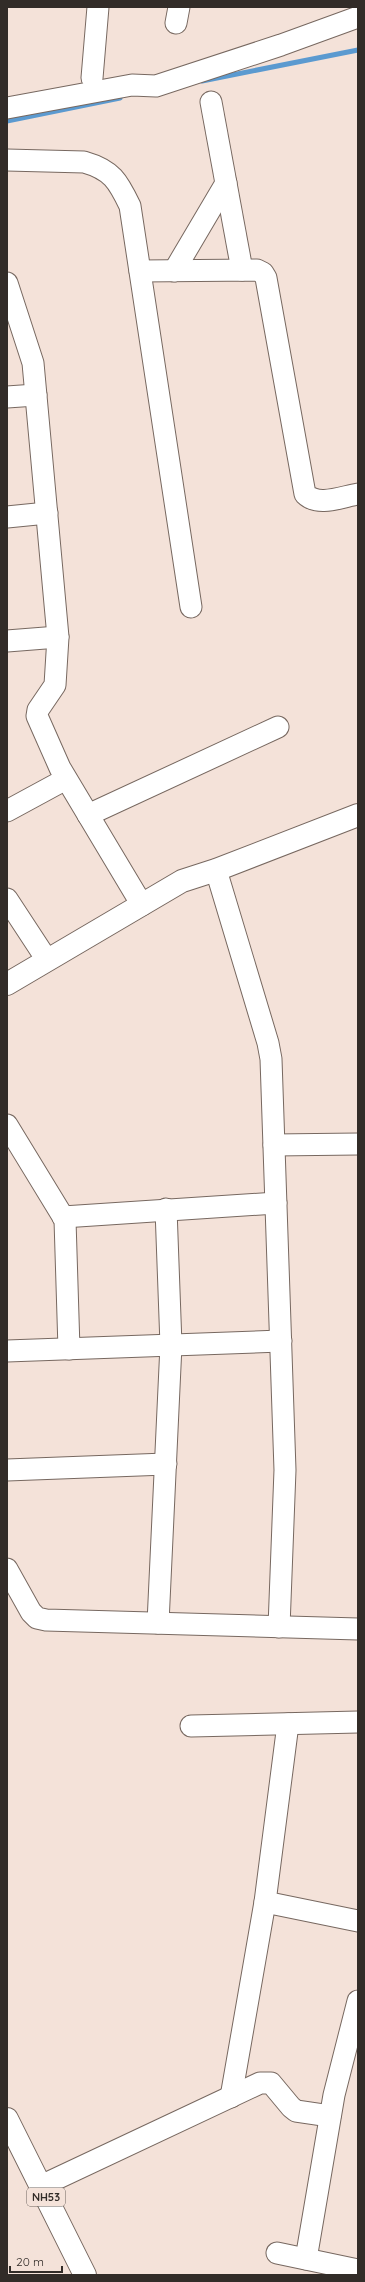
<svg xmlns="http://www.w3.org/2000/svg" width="365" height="2282" viewBox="0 0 365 2282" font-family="Quicksand,sans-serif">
<rect width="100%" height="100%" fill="#f4e2d9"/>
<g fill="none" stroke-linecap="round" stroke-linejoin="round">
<g stroke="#5b9ad0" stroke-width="5">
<path d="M202,81L358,50"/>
<path d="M7,121L120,98"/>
</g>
<defs>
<g id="minor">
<path d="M176,23L179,7"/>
<path d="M92,78L98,7"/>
<path d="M211,102L242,270"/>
<path d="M7,108L132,85L156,86L281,45L358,17"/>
<path d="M7,160L84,162C112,170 118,181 130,206L191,607"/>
<path d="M140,271L257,270L263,273L266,278L305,494C318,507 341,497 358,494"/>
<path d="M174,271L226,183"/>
<path d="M7,283L33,363L58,637L55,685L38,710L37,716L60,768L142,905"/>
<path d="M7,397L36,395"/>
<path d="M7,517L47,513"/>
<path d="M7,641L58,637"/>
<path d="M7,811L66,779"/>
<path d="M88,815L278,727"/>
<path d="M216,870L268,1043L271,1059L285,1470L279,1627"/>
<path d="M7,899L47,960"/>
<path d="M7,1125L65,1220L69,1349"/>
<path d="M274,1145L358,1144"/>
<path d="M63,1217L276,1203"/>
<path d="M7,1351L281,1341"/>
<path d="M7,1470L166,1464"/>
<path d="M7,1569L31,1612L37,1618L46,1620L358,1629"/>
<path d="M158,1623L171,1345L166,1209"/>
<path d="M191,1726L358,1722"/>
<path d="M265,1902L358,1921"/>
<path d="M231,2097L265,1902L288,1724"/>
<path d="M41,2186L260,2083H271L291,2107L296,2111L330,2116"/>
<path d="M277,2253L358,2270"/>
<path d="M306,2259L334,2095L358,2001"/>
</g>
<path id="tertiary" d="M7,984L182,881L216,870L358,815"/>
<path id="trunk" d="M7,2119L85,2275"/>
</defs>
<use href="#minor" stroke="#776860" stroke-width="23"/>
<use href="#tertiary" stroke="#776860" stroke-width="24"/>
<use href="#trunk" stroke="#776860" stroke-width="24"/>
<use href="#minor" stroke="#fff" stroke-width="21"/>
<use href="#tertiary" stroke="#fff" stroke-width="22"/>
<use href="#trunk" stroke="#fff" stroke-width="22"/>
</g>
<g text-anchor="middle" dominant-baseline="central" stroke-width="3.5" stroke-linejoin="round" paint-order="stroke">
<rect fill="#f4e2d9" stroke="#6c635d" stroke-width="1" x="27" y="2188" width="38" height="18" rx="3"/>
<g font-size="11" font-weight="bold" fill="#322c28">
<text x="46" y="2197">NH53</text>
</g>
</g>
<rect width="365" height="2282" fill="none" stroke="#322c28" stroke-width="16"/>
<path d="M10 2266v6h52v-6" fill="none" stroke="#322c28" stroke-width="2"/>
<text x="16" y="2266" font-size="12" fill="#322c28" stroke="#f4e2d9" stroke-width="3" paint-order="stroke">20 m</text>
</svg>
